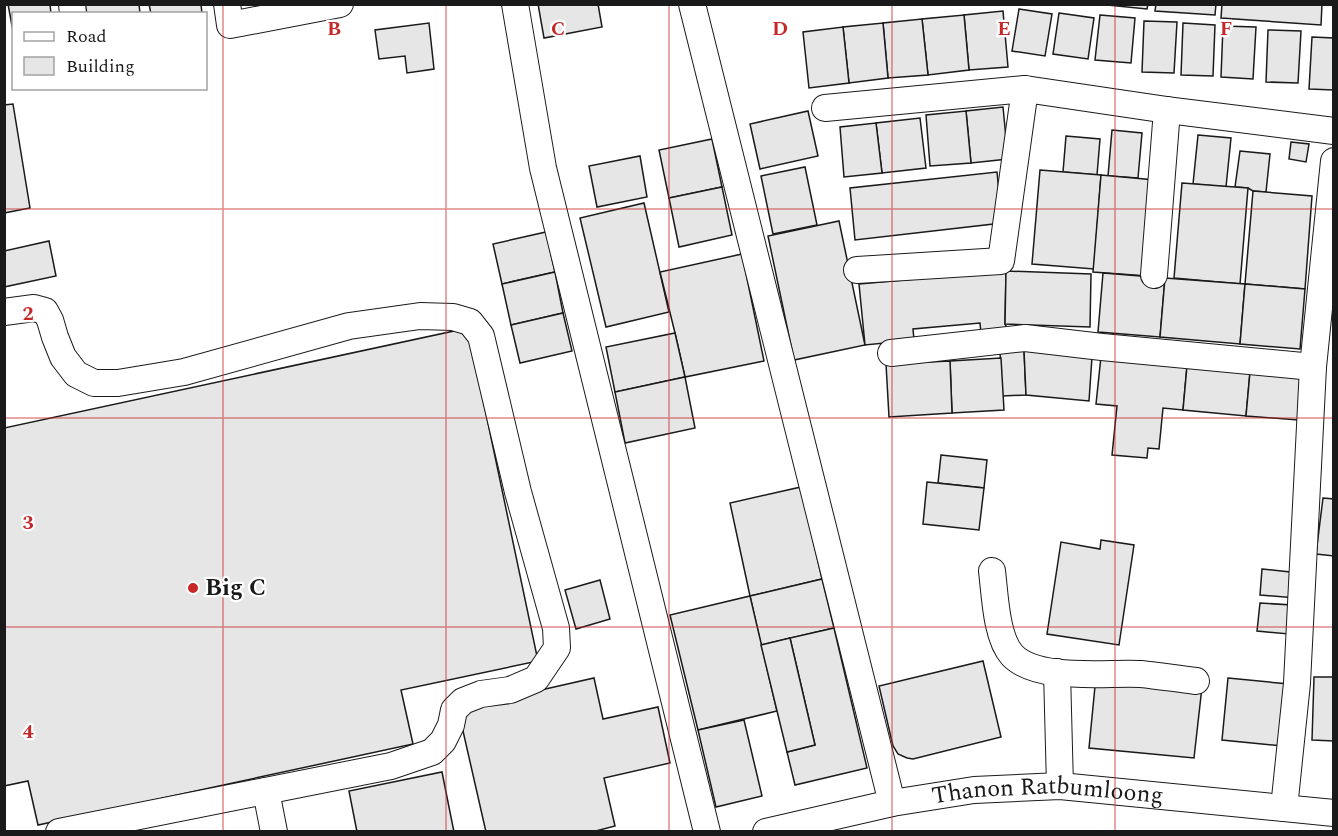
<svg xmlns="http://www.w3.org/2000/svg" width="1338" height="836" viewBox="0 0 1338 836" font-family="Spectral,serif">
<rect width="100%" height="100%" fill="#fff"/>
<g fill="#e6e6e6" stroke="#1a1a1a" stroke-width="1.5">
<path d="M8,4H50L51,14H14V37Z"/>
<path d="M85,4H139L140,14H87Z"/>
<path d="M149,4H201L202,14H151Z"/>
<path d="M538,4H598L602,27L544,38Z"/>
<path d="M1097,4H1148L1147,9Z"/>
<path d="M1156,4H1216L1215,15L1155,11Z"/>
<path d="M1222,4H1322L1321,25L1221,18Z"/>
<path d="M1019,9L1052,14L1045,56L1012,51Z"/>
<path d="M1003,11L1008,67L969,70L964,15Z"/>
<path d="M1059,13L1094,18L1088,59L1053,54Z"/>
<path d="M964,15L969,70L928,75L922,19Z"/>
<path d="M1100,15L1135,18L1131,63L1095,60Z"/>
<path d="M922,19L928,75L888,78L883,23Z"/>
<path d="M1144,21L1177,22L1174,73L1142,72Z"/>
<path d="M429,23L434,69L407,73L405,56L379,59L375,30Z"/>
<path d="M883,23L888,78L849,83L843,27Z"/>
<path d="M1183,23L1215,25L1213,76L1181,75Z"/>
<path d="M1223,26L1256,27L1253,79L1221,77Z"/>
<path d="M843,27L849,83L809,88L803,32Z"/>
<path d="M1268,30L1301,31L1298,83L1266,82Z"/>
<path d="M1312,37L1334,38V90L1309,89Z"/>
<path d="M13,104L30,208L4,213V105Z"/>
<path d="M1003,107L1008,159L971,163L966,111Z"/>
<path d="M808,111L818,156L760,169L750,124Z"/>
<path d="M966,111L971,163L930,166L926,115Z"/>
<path d="M920,118L926,168L882,173L876,123Z"/>
<path d="M876,123L882,173L844,177L840,127Z"/>
<path d="M1112,130L1142,133L1138,178L1108,176Z"/>
<path d="M1198,135L1231,138L1226,187L1193,184Z"/>
<path d="M1066,136L1100,139L1097,175L1063,172Z"/>
<path d="M712,139L722,187L669,198L659,150Z"/>
<path d="M1291,142L1309,144L1306,162L1289,159Z"/>
<path d="M1240,151L1270,154L1266,192L1253,191L1248,188L1235,187Z"/>
<path d="M640,156L647,197L597,207L589,166Z"/>
<path d="M805,167L817,225L773,234L761,176Z"/>
<path d="M1040,170L1101,175L1094,269L1032,264Z"/>
<path d="M997,172L1002,223L855,240L850,188Z"/>
<path d="M1101,175L1155,180L1147,276L1093,272Z"/>
<path d="M1182,183L1248,188L1240,284L1174,278Z"/>
<path d="M722,187L732,235L679,247L669,198Z"/>
<path d="M1253,191L1312,196L1305,289L1245,284Z"/>
<path d="M644,203L669,312L606,327L580,218Z"/>
<path d="M839,221L865,345L794,360L768,236Z"/>
<path d="M546,232L555,272L502,284L493,244Z"/>
<path d="M49,241L56,276L4,287V251Z"/>
<path d="M742,254L764,361L685,377L675,333L660,272Z"/>
<path d="M1006,271L1005,324L1009,331L981,334L980,323L913,329L914,340L865,345L859,284Z"/>
<path d="M1006,271L1091,274L1090,327L1005,324Z"/>
<path d="M555,272L563,313L511,325L502,284Z"/>
<path d="M1103,273L1165,278L1160,337L1098,332Z"/>
<path d="M1165,278L1245,284L1240,344L1160,337Z"/>
<path d="M1245,284L1305,289L1300,349L1240,344Z"/>
<path d="M563,313L572,351L520,363L511,325Z"/>
<path d="M468,328L538,661L401,690L413,744L38,825L28,781L4,786V428Z"/>
<path d="M675,333L685,377L615,392L606,347Z"/>
<path d="M1102,347L1188,355L1183,410L1163,408L1159,449L1148,448L1147,458L1112,455L1117,406L1096,404Z"/>
<path d="M1024,350L1026,395L1002,396L1000,352Z"/>
<path d="M1024,350L1092,357L1089,401L1026,395Z"/>
<path d="M1188,355L1251,361L1246,416L1183,410Z"/>
<path d="M1001,358L1004,410L952,413L950,361Z"/>
<path d="M950,361L952,413L889,417L886,364Z"/>
<path d="M1251,361L1302,365L1298,420L1246,416Z"/>
<path d="M685,377L695,428L625,443L615,392Z"/>
<path d="M941,455L987,460L984,488L938,483Z"/>
<path d="M927,482L984,488L979,530L923,524Z"/>
<path d="M801,487L822,579L750,596L730,503Z"/>
<path d="M1323,498L1334,499V556L1316,554Z"/>
<path d="M1101,540L1134,545L1119,645L1047,634L1061,542L1100,549Z"/>
<path d="M1262,569L1299,573L1296,598L1260,595Z"/>
<path d="M822,579L834,628L761,645L750,596Z"/>
<path d="M600,580L610,619L576,629L565,590Z"/>
<path d="M750,596L777,711L698,730L670,615Z"/>
<path d="M1260,603L1292,605L1289,634L1257,631Z"/>
<path d="M834,628L867,768L795,785L787,752L815,745L790,638Z"/>
<path d="M790,638L815,745L787,752L761,645Z"/>
<path d="M983,661L1001,737L913,759L907,758L898,754L893,746L879,686Z"/>
<path d="M1096,676L1202,687L1194,758L1089,748Z"/>
<path d="M1314,677H1334V741L1312,740Z"/>
<path d="M594,678L603,719L658,707L670,763L604,778L615,826L592,832H486L458,709Z"/>
<path d="M1228,678L1289,684L1283,746L1222,740Z"/>
<path d="M744,720L762,796L716,807L698,730Z"/>
<path d="M442,772L454,832H357L349,791Z"/>
</g>
<g fill="none" stroke-linecap="round" stroke-linejoin="round">
<defs>
<g id="minor">
<path d="M72,4L73,14"/>
<path d="M227,4L230,25L340,4"/>
<path d="M515,4L543,168L707,832"/>
<path d="M692,4L892,803"/>
<path d="M825,108L1025,89L1167,110L1334,131"/>
<path d="M857,270L1001,261L1025,89"/>
<path d="M1154,275L1167,110"/>
<path d="M4,312L34,308L45,311L50,320L55,337L63,357L76,374L94,383H118L184,372L349,326L420,316L453,317L470,322L481,336L518,492L556,628L557,648L536,679L510,690L481,694L463,701L454,710L451,725L443,741L432,752L391,766L59,832"/>
<path d="M891,353L1025,338L1102,347L1313,367"/>
<path d="M992,571C995,595 996,637 1012,655C1037,682 1108,672 1141,674C1160,676 1178,679 1196,681"/>
<path d="M1057,672L1060,786"/>
<path d="M266,791L274,832"/>
<path d="M1284,808L1297,683L1313,367L1334,161"/>
<path id="s1" d="M766,832L892,803L974,790L1060,786L1334,813"/>
</g>
</defs>
<use href="#minor" stroke="#1a1a1a" stroke-width="28"/>
<use href="#minor" stroke="#fff" stroke-width="26"/>
</g>
<path fill="none" stroke="#c62828" stroke-width="1.5" stroke-opacity="0.55" d="M223,4V832M446,4V832M669,4V832M892,4V832M1115,4V832M4,209H1334M4,418H1334M4,627H1334"/>
<circle fill="#c62828" stroke="#fff" stroke-width="2" cx="193" cy="588" r="6"/>
<g text-anchor="middle" dominant-baseline="central" stroke-width="4.5" stroke-linejoin="round" paint-order="stroke">
<g font-size="24" font-weight="bold" fill="#1a1a1a" stroke="#fff" text-anchor="start">
<text x="205" y="588">Big C</text>
</g>
<g font-size="24" fill="#1a1a1a" stroke="#fff">
<text stroke="none"><textPath href="#s1" startOffset="286">Thanon Ratbumloong</textPath></text>
</g>
</g>
<g font-size="20" text-anchor="middle" font-weight="bold" fill="#c62828" stroke="#fff" stroke-width="4.5" stroke-linejoin="round" paint-order="stroke">
<text x="334" y="35">B</text>
<text x="558" y="35">C</text>
<text x="780" y="35">D</text>
<text x="1004" y="35">E</text>
<text x="1226" y="35">F</text>
<text x="28" y="320">2</text>
<text x="28" y="529">3</text>
<text x="28" y="738">4</text>
</g>
<rect width="1338" height="836" fill="none" stroke="#1a1a1a" stroke-width="12"/>
<rect x="12" y="12" width="195" height="78" fill="#ffffff" stroke="#a3a3a3" stroke-width="1.5"/>
<rect x="24" y="32" width="30" height="9" fill="#ffffff" stroke="#a3a3a3" stroke-width="1.5"/>
<text x="66" y="42" font-size="18" fill="#1a1a1a">Road</text>
<rect x="24" y="57" width="30" height="18" fill="#e6e6e6" stroke="#a3a3a3" stroke-width="1.5"/>
<text x="66" y="72" font-size="18" fill="#1a1a1a">Building</text>
</svg>
